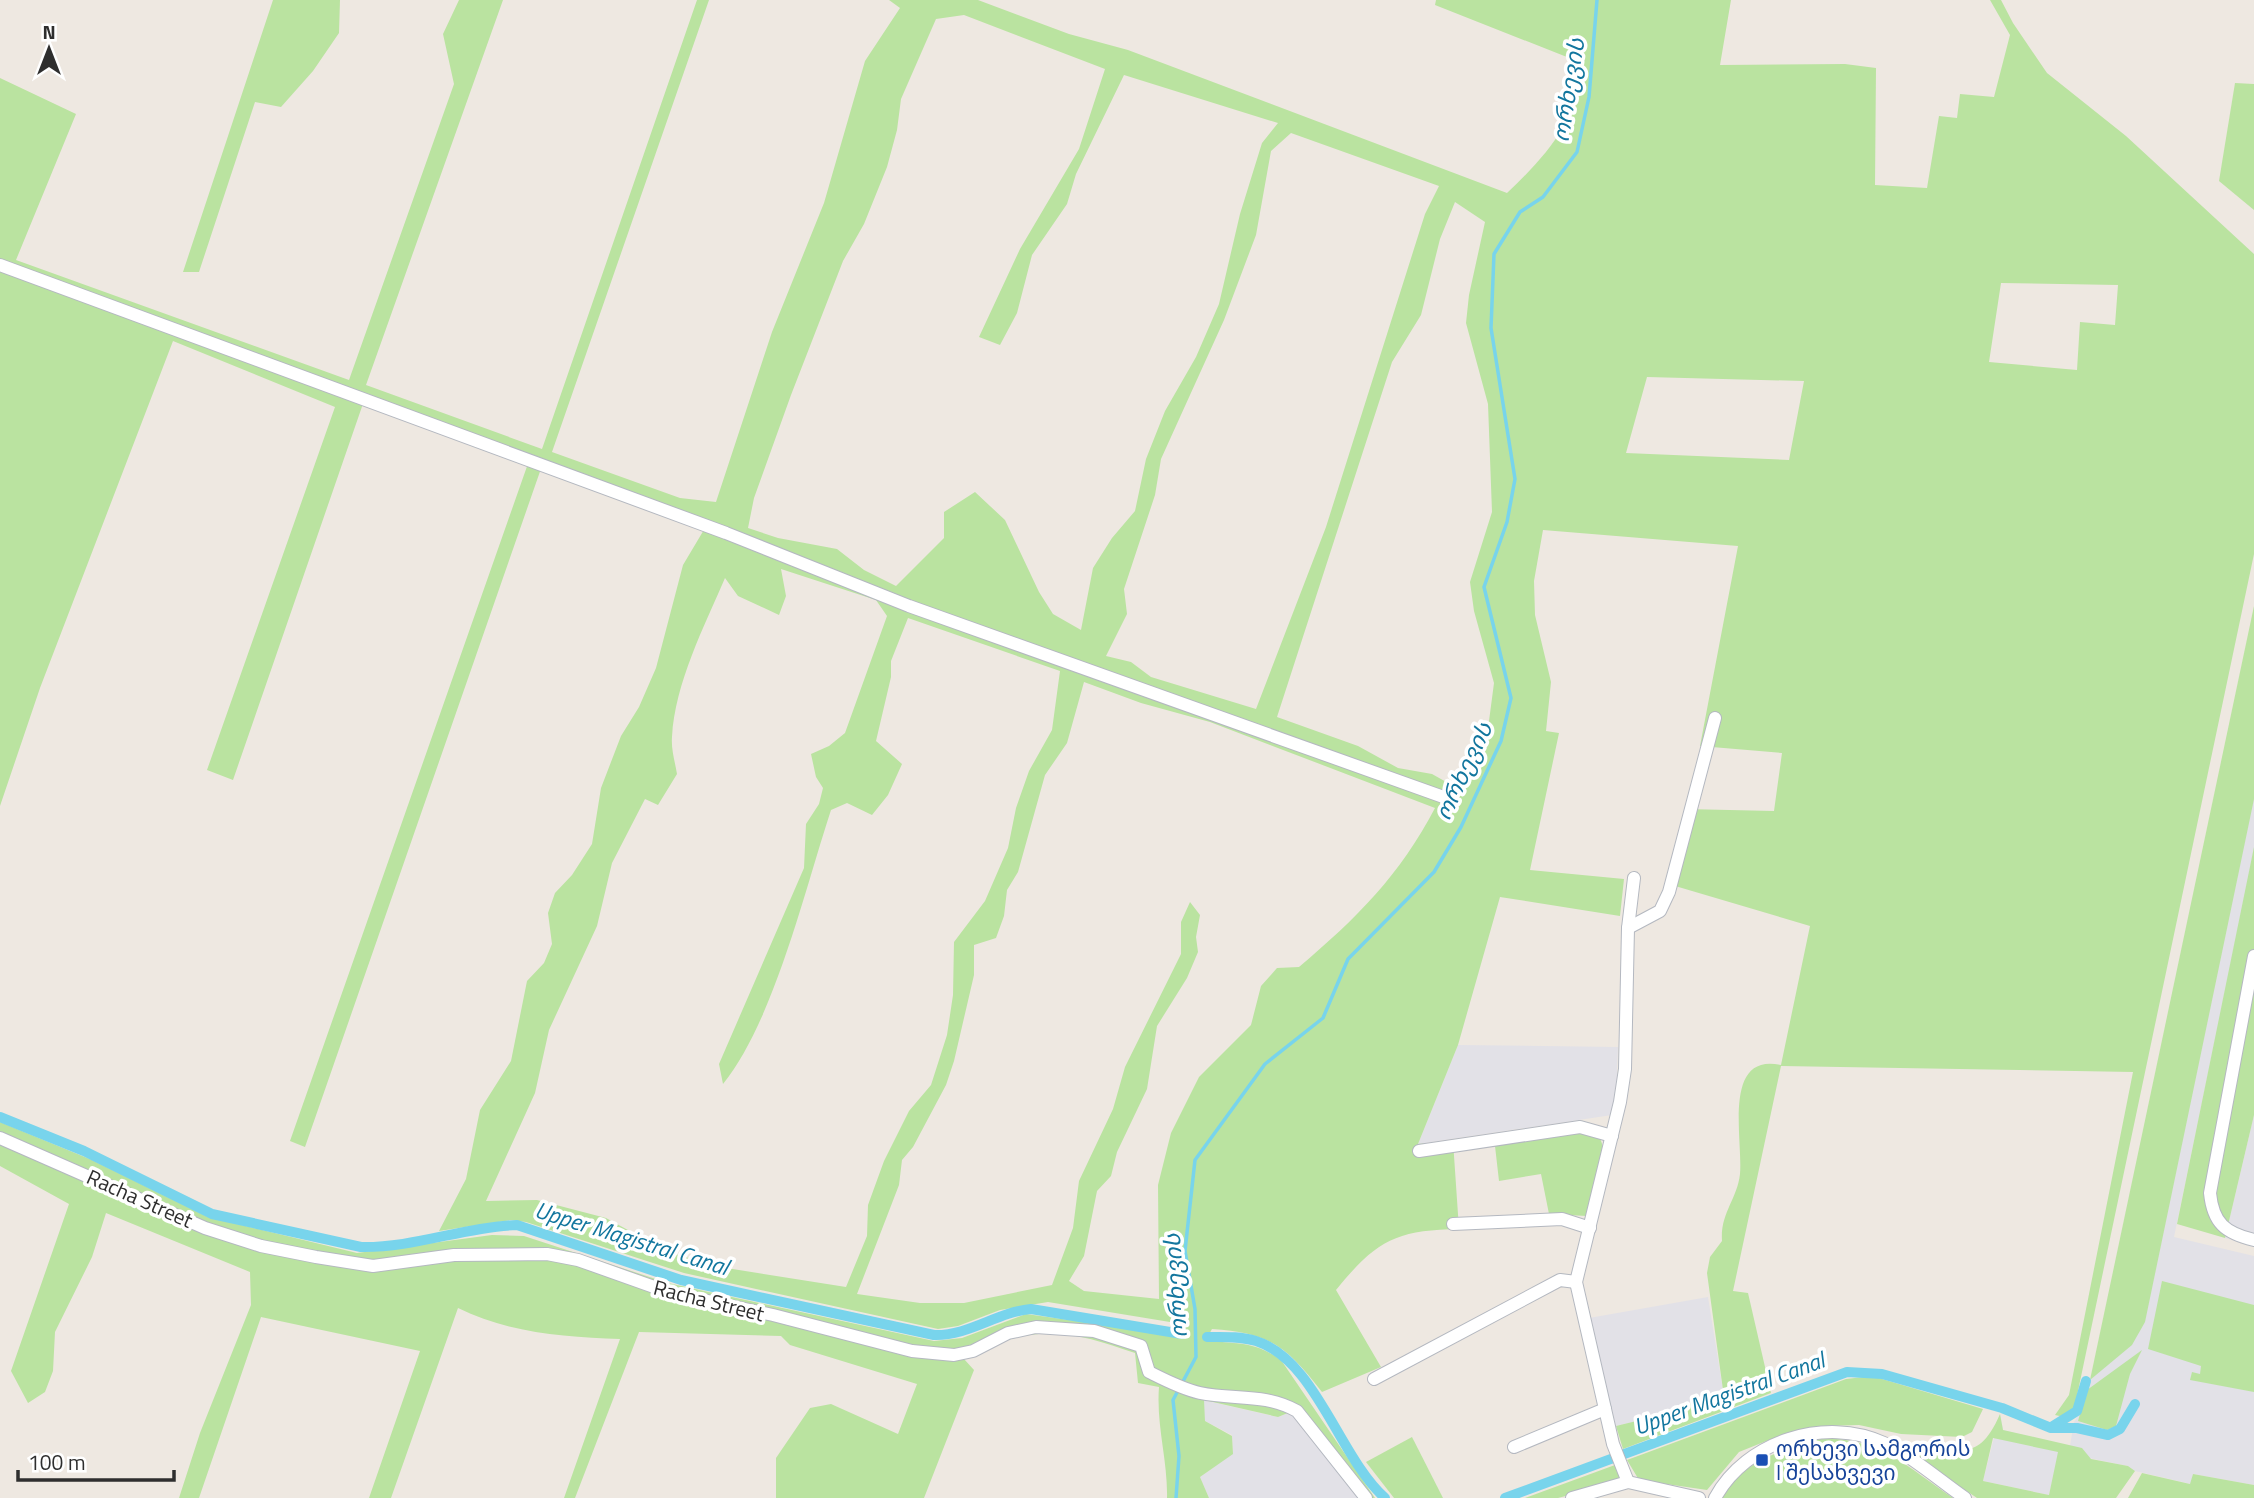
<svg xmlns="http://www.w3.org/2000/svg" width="2254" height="1498" viewBox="0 0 2254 1498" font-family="'Titillium Web','Noto Sans Georgian',sans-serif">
<rect width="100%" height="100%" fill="#eee8e1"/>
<g fill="#e2e1e7">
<path d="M2254,794V852L2174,1237L2254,1256V1485L2193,1474L2191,1484L2135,1471L2128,1466L2059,1452L2049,1495L1983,1481L2000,1414L2003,1430L2070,1446L2074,1422L2084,1408L2090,1380L2137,1334Z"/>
<path d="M1458,1045L1618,1047L1616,1102L1612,1115L1418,1144Z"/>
<path d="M2254,1115V1246L2225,1238Z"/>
<path d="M1708,1297L1723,1390L1665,1414L1616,1426L1589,1318Z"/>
<path d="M1203,1400L1278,1417L1291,1412L1359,1498H1209L1200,1477L1233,1453L1232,1435L1205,1421Z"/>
</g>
<g fill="#bae3a0" fill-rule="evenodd">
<path d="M273,0H340L339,33L313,71L281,107L255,102L199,272H183Z"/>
<path d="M459,0H503L366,385L542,449L697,0H709L552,452L680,498L716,502L772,332L824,203L865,61L900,8L889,0H978L1069,34L1128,50L1507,193C1545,157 1580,119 1582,63L1435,5L1436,0H1731L1720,65L1845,64L1876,68L1875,185L1927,188L1939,116L1957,118L1960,94L1994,97L2010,35L1990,0H2001L2013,23L2047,73L2126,136L2254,254V554L2074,1410L2064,1417L2055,1415L2069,1395L2133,1072L1781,1066L1733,1291L1748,1293L1771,1393L1623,1449L1616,1426L1665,1414L1723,1390L1707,1273L1710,1257L1722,1241C1720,1213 1737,1200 1740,1174C1743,1139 1722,1052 1781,1065L1810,926L1665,883L1685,809L1774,811L1782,753L1700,746L1738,546L1543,530L1534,581L1535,615L1551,682L1546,731L1559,733L1530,870L1624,879L1620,916L1500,897L1458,1045L1418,1144L1453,1141L1459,1229C1395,1230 1376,1241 1336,1290L1381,1367L1322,1392C1287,1347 1271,1333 1212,1329L1206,1340C1237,1345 1253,1340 1281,1360L1375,1498H1371L1300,1408L1278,1417L1204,1400L1205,1421L1232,1436L1233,1454L1200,1477L1209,1498H1167C1168,1461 1156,1425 1159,1387L1138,1383L1135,1353C1088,1337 1054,1325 1004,1341C991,1346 978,1354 964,1359L974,1370L924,1498H776V1458L810,1408L831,1404L898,1434L917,1384L790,1345L781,1336L639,1332L575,1498H564L620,1339C565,1337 508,1333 458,1308L391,1498H369L420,1351L261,1317L199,1498H179L200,1433L251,1305L250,1272L106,1213L92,1257L55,1332L53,1371L45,1392L28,1403L11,1371L69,1204L0,1166V1122L92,1160L208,1217L357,1253L492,1235L524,1236L668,1283L934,1341L962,1338L1026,1314L1184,1336L1185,1326L1176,1323L1048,1302L1000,1310L958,1326L938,1329L684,1273L526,1222L511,1220L439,1231L466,1179L480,1110L511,1061L527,981L544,963L552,944L548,913L555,893L572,875L592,844L601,788L621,736L639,707L656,668L683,565L708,523L544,460L305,1147L290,1141L531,455L366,395L233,780L207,770L335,407L173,341L40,688L0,806V78L76,114L16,260L349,380L454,84L443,34ZM964,15L1105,69L1079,149L1020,249L979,337L1000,345L1017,313L1032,255L1067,204L1076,174L1124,75L1278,123L1262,143L1240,214L1219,304L1196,357L1165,411L1146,459L1135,511L1112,538L1093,568L1081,630L1053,614L1039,592L1005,520L975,492L944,512V538L896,586L864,570L837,549L778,538L748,528L754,498L791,395L843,261L864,224L887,167L897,130L901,99L936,19ZM1291,133L1439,186L1425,214L1326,527L1256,709L1151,677L1131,662L1106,656L1127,614L1124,589L1155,495L1161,459L1224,320L1256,235L1271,151ZM1455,202L1485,222L1469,295L1466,323L1488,404L1492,512L1470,582L1474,611L1494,683L1489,721L1457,788L1432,774L1398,768L1358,746L1277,717L1392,362L1421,315L1440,239ZM2001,283L2118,285L2115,325L2080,322L2077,370L1989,362ZM1647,377L1804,381L1789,460L1626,453ZM781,569L876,600L887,616L845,733L829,746L811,754L816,777L823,788L819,804L806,824L804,868L719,1064L723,1084C774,1021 805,889 831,810L847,803L872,815L888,795L902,764L876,741L891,677V661L908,618L1060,671L1052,730L1029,771L1016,808L1008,848L985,901L954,942L953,995L947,1035L931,1085L909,1111L884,1161L868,1205L867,1236L846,1287L720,1267L668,1252L606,1218L537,1200L486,1201L535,1093L549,1030L597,926L612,863L645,799L658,805L677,774C675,762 671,749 672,737C675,683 704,627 725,578L738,596L779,615L786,596ZM1084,682L1141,703L1210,722L1435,808C1400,875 1357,918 1299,967L1277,968L1261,986L1251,1025L1199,1077L1171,1133L1158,1185L1159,1299L1084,1291L1069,1281L1084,1256L1097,1191L1111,1176L1117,1152L1147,1089L1157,1026L1187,978L1198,952L1196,937L1200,915L1190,902L1181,922V954L1125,1067L1113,1109L1079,1181L1073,1228L1052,1285L964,1303H920L857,1294L899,1185L902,1160L913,1147L946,1085L954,1061L974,975V945L996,938L1004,916L1007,890L1018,872L1045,775L1067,743Z"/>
<path d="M2235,83L2254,84V210L2219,181Z"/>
<path d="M2254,606V799L2145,1322L2132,1345L2090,1380Z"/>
<path d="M2254,847V1115L2225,1238L2177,1224Z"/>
<path d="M1580,1131C1585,1133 1592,1133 1597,1136C1613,1146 1592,1200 1587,1216L1549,1214L1541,1174L1499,1181L1495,1146Z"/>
<path d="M2162,1281L2254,1305V1392L2190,1380L2192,1372L2200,1374L2201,1366L2148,1349Z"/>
<path d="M2142,1350L2130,1374L2116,1426L2107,1430L2078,1421L2087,1390Z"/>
<path d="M1872,1376L1983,1409L1972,1432L1962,1437L1901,1434L1859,1425L1823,1426L1786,1433L1739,1452L1707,1490L1639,1480L1627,1460L1846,1379Z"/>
<path d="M2000,1414L2003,1430L2082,1448L2091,1459L2128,1466L2135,1471L2116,1498H1977L1904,1449C1943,1427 1971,1482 2000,1414ZM1993,1438L2058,1452L2049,1495L1983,1481Z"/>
<path d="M1412,1437L1443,1498H1394L1366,1462Z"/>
<path d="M1824,1438C1883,1440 1906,1466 1953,1498H1721C1745,1459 1782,1450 1824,1438Z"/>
<path d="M1615,1465L1620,1477L1618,1482L1558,1498H1525Z"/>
<path d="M2142,1473L2190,1484L2193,1474L2254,1485V1498H2128Z"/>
</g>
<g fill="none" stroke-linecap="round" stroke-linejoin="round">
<path stroke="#78d4ec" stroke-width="3.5" d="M1176,1498L1179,1456L1173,1400L1196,1357L1195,1309L1185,1251L1195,1160L1265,1064L1323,1018L1348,959L1434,872L1461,827L1501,741L1511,698L1484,587L1507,522L1515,479L1491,328L1494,254L1520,212L1543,197L1577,152L1589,97L1597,0"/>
<g stroke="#78d4ec" stroke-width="10">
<path d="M0,1117L84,1151L212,1214L361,1247C414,1248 464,1227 517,1225L681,1280L934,1335C969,1336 997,1312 1031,1309L1182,1334"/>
<path d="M1207,1337C1223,1337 1240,1336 1256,1341C1316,1360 1339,1457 1385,1498"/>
<path d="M2053,1426L2077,1411L2086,1381"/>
<path d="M1505,1498L1847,1372L1882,1374L2002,1408L2051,1428H2077L2108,1435L2120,1429L2135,1404"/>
</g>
<defs>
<g id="minor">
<path d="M0,265L726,533L909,606L1449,799"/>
<path d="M1628,928L1660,911L1669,892L1715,718"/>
<path d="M2254,956L2210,1193C2213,1223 2225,1233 2254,1240"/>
<path d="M0,1138L205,1228L261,1246L316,1257L373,1266L454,1255L547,1254L578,1260L671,1293L773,1315L912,1351L954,1355L973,1351L1008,1333L1036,1327L1094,1331L1141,1346L1149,1372C1165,1380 1182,1389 1200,1393C1234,1400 1265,1393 1297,1411L1366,1498"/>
<path d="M1419,1151L1580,1127L1612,1136"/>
<path d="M1453,1224L1562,1219L1590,1228"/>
<path d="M1374,1379L1560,1280L1576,1282"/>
<path d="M1514,1447L1605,1409"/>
<path d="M1628,1482L1613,1444L1576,1282L1620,1102L1625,1069L1628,928L1634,878"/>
<path d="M1572,1498L1628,1482L1699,1498"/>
<path d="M1715,1498C1746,1441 1825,1416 1884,1443C1912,1456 1939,1480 1965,1498"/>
</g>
</defs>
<use href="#minor" stroke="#b4b8c0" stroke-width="14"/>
<use href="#minor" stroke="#fff" stroke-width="12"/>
</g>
<rect fill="#1a4fb4" stroke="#fff" stroke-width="2.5" x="1755" y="1453" width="14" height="14" rx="3.5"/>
<g text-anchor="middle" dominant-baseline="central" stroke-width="7" stroke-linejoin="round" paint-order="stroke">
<g font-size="21" fill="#2e2e2e" stroke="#fff">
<text transform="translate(140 1198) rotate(24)">Racha Street</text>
<text transform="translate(709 1300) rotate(14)">Racha Street</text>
</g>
<g font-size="21" fill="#164399" stroke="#fff" text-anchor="start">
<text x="1776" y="1448">ორხევი სამგორის<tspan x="1776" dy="24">I შესახვევი</tspan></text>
</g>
<g font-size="23" font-style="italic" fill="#12769e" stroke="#fff">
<text transform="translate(1568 90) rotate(-81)">ორხევის</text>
<text transform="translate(1463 771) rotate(-65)">ორხევის</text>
<text transform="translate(632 1238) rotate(17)">Upper Magistral Canal</text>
<text transform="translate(1175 1286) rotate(-94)">ორხევის</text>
<text transform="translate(1729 1393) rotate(-20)">Upper Magistral Canal</text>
</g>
</g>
<g transform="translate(49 49)" stroke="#ffffff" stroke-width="5" paint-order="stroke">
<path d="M0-5L12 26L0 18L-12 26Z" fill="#2e2e2e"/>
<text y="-10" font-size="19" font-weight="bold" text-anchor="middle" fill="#2e2e2e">N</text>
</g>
<path d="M18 1470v10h156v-10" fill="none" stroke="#2e2e2e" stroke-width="3.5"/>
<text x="28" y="1470" font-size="21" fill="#2e2e2e" stroke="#ffffff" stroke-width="5" paint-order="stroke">100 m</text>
</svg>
